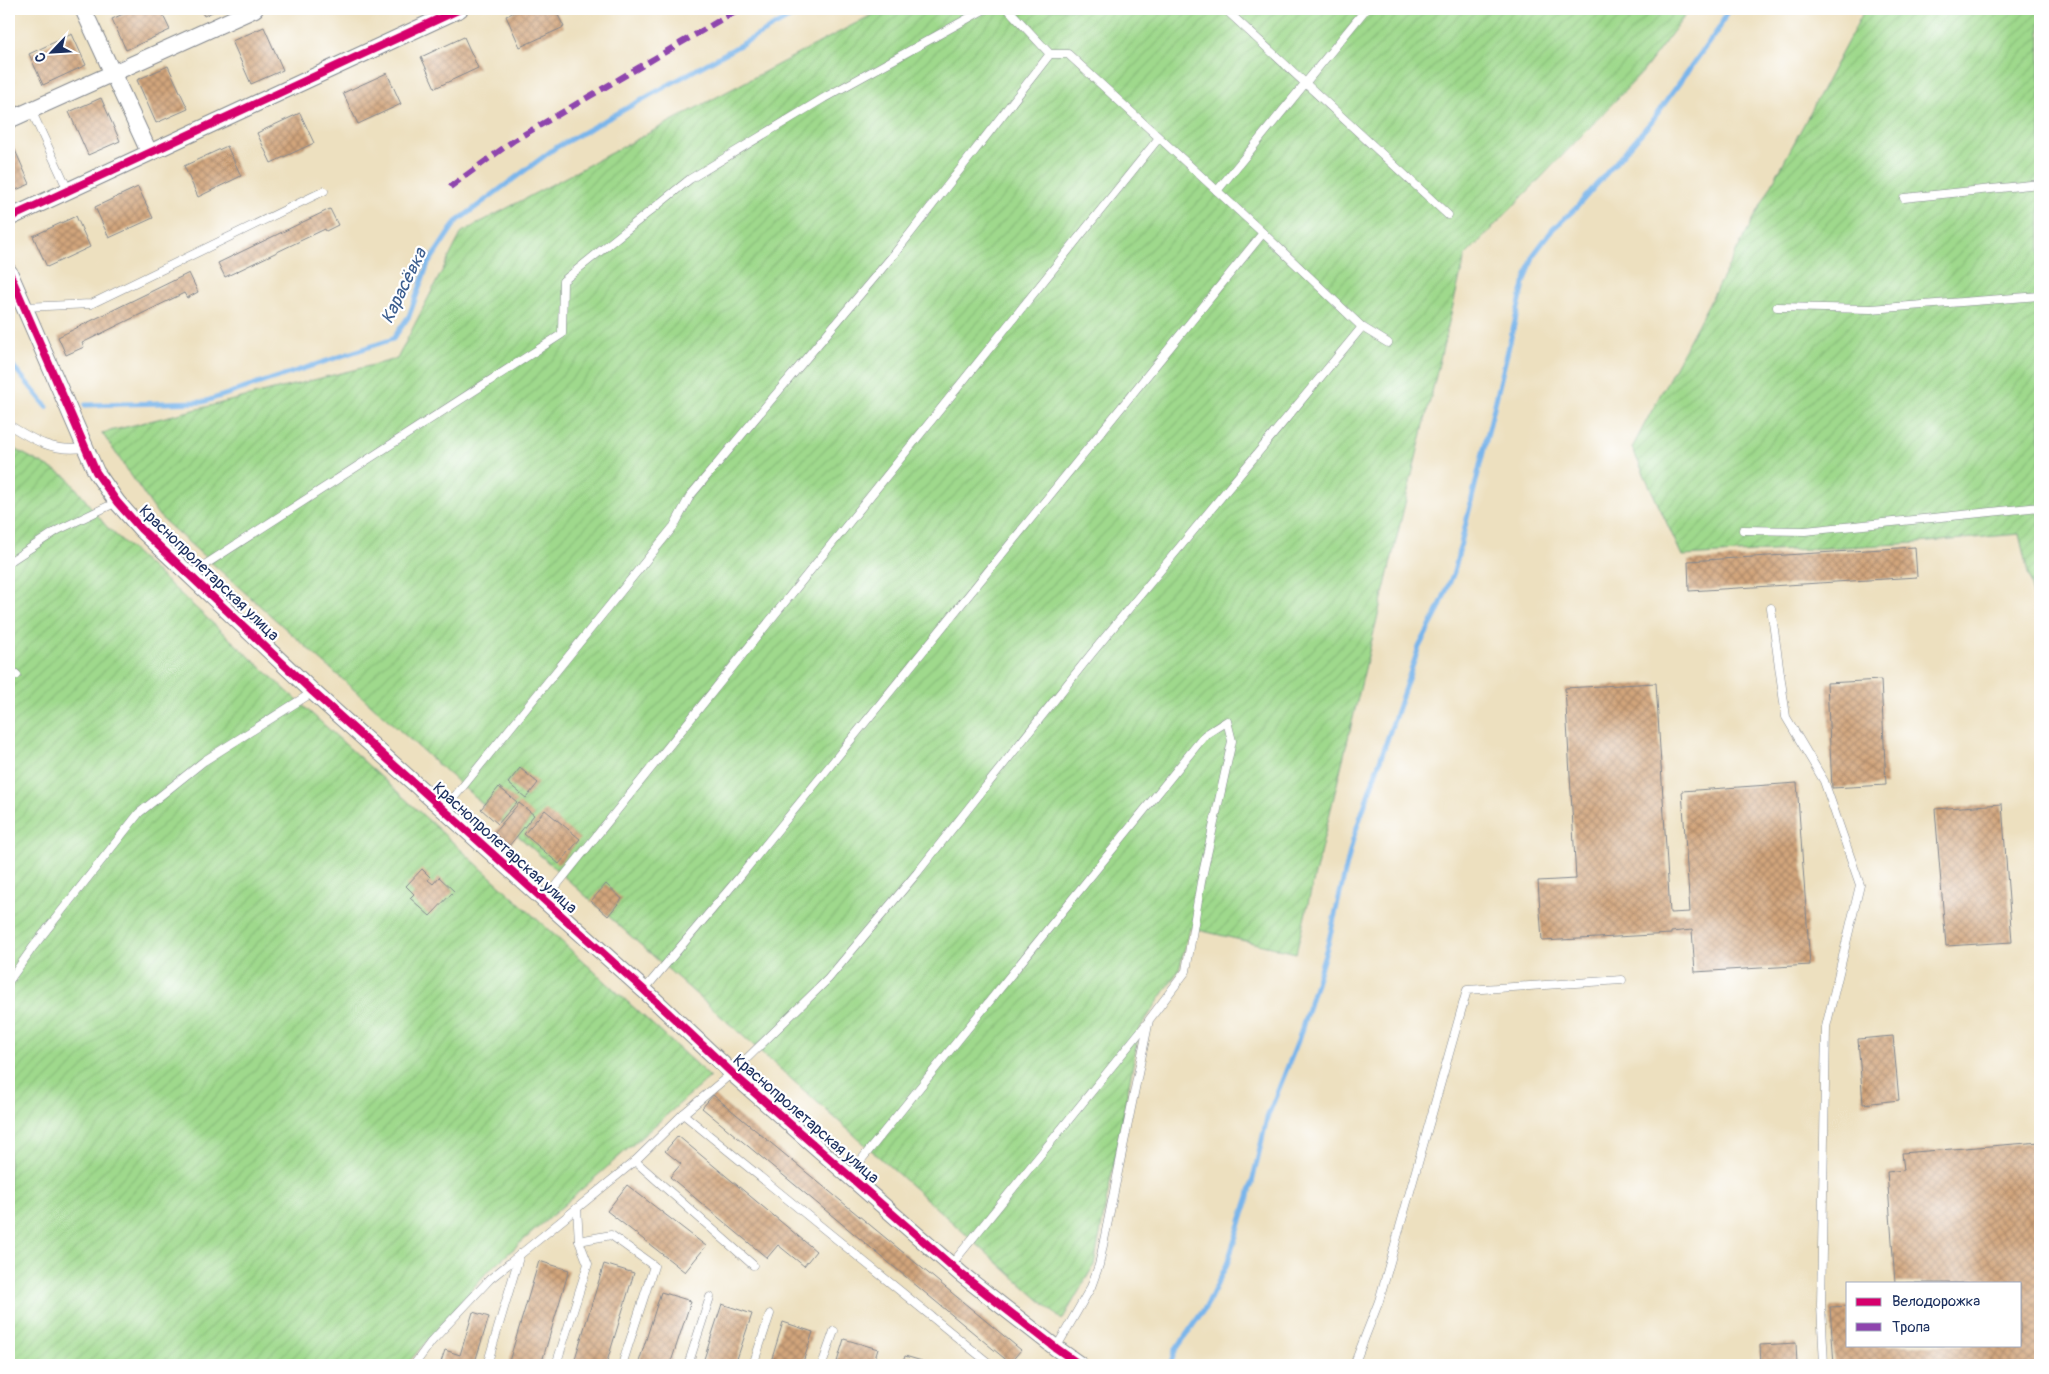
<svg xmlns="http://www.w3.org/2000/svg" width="2049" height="1374" viewBox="0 0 2049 1374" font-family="Pangolin,sans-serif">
<defs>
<pattern id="garden-furrows" width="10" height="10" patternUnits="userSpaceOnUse" patternTransform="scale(1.25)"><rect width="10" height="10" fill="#9fd98c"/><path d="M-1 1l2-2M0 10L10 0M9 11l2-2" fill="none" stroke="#88bb7b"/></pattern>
<pattern id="building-cross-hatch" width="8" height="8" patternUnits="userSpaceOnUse" patternTransform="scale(1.25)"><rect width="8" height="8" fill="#d2a57b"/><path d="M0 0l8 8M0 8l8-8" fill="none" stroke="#aa8768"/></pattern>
</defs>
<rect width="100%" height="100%" fill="#fff"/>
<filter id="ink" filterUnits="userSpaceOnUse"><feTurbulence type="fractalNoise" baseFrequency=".02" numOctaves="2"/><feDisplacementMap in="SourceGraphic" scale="10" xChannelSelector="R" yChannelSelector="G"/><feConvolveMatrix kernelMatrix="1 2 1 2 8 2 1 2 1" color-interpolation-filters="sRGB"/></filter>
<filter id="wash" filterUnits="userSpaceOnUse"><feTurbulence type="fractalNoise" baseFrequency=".0096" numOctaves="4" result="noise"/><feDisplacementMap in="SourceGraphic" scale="20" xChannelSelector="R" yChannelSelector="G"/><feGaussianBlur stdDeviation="1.12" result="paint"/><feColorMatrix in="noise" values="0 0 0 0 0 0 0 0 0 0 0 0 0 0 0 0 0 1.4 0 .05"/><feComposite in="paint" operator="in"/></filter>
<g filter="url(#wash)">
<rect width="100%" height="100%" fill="#ede0bf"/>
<g fill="url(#garden-furrows)" stroke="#5d8475">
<path d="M883,9H1690L1642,73L1465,256L1296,953L1190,928L1179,970L1140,1028L1094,1265L1062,1320L159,516L102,433L397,359L462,232Z"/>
<path d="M1865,9H2040V625L2019,534L1917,543L1682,556L1632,448Z"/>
<path d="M9,446L67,477L106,526L710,1077L486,1273L406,1365H9Z"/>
</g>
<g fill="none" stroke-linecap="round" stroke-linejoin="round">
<g stroke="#79b5eb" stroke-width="5">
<path d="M9,361L47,407"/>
<path d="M85,405L203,402L393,339L409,316L428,264L456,222L555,148L805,9"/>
<path d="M1170,1365L1175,1351L1207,1305L1227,1264L1249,1196L1267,1118L1298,1041L1328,944L1353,839L1419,647L1437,613L1454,572L1524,284L1534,254L1553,229L1576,208L1651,122L1720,27L1728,9"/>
</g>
</g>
<g id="blocks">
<g fill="url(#building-cross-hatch)">
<path d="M134,9H160L170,30L126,50L112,19Z"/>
<path d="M200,9H219L204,16Z"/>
<path d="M521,9H555L564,27L520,47L506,16Z"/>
<path d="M264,27L283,70L251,84L232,41Z"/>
<path d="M72,34L86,65L43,85L29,54Z"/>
<path d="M464,37L478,68L435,88L421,57Z"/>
<path d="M168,66L188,109L156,123L137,80Z"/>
<path d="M387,73L401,104L358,124L343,93Z"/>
<path d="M101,98L120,141L88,155L69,112Z"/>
<path d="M300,113L314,143L271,163L257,133Z"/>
<path d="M11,141L30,184L9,193V142Z"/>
<path d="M227,146L241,176L198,197L184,166Z"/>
<path d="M138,187L153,218L109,238L95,207Z"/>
<path d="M330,209L338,225L326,231L325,229L225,277L218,263Z"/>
<path d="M76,216L90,247L47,267L33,236Z"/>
<path d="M189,273L198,292L187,298L184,293L82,343L84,347L66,355L58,337Z"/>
<path d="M1915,547L1917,577L1689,591L1688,561Z"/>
<path d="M1881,680L1886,785L1832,788L1827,683Z"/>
<path d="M1656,683L1670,913L1690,912L1682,791L1797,783L1810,965L1695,972L1692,930L1671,932V934L1542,941L1538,881L1576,879L1565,688Z"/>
<path d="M520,768L538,783L526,798L508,783Z"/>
<path d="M499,787L517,802L498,824L481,809Z"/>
<path d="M519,803L534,815L509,846L494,833Z"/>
<path d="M2002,804L2012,942L1946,946L1935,809Z"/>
<path d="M545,810L580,839L559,864L524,834Z"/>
<path d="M422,869L430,877L428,880L433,884L439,877L454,891L430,916L410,898L414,894L406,886Z"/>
<path d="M606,884L622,899L608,916L591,901Z"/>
<path d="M1893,1036L1899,1100L1863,1104L1858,1039Z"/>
<path d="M713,1095L1021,1350L1010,1363L702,1108Z"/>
<path d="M678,1136L816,1251L804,1266L778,1245L767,1258L670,1177L681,1164L665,1151Z"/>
<path d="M2040,1142V1365H1834L1830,1307L1848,1306V1345H2020V1283H1895L1887,1172L1904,1170L1902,1153Z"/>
<path d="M627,1185L706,1246L685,1272L607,1211Z"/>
<path d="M539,1261L569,1270L541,1365H508Z"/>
<path d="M604,1264L634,1273L606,1365H573Z"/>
<path d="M661,1292L691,1301L670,1365H638Z"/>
<path d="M722,1304L752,1314L735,1365H702Z"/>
<path d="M473,1312L489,1317L474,1365H440L445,1350L460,1355Z"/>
<path d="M783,1322L813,1332L802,1365H770Z"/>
<path d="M844,1339L878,1349L873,1365H836Z"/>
<path d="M1796,1343L1797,1365H1761L1760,1345Z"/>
<path d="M905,1356L922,1361L921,1365H902Z"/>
</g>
</g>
</g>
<g filter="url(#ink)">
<use href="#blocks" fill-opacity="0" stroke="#84888e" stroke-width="1"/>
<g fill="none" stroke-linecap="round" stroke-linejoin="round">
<defs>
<g id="lane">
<path d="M1008,9L1050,54H1068L1263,233L1362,327L1388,343"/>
<path d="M1225,9L1448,215"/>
<path d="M31,110L68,190"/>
<path d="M1217,191L1366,9"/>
<path d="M1904,198L2040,184"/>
<path d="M24,307L91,304L324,191"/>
<path d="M1777,307L1871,309L2040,296"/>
<path d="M9,425C35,441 53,452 84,448"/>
<path d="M1743,530L1805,531L2040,507"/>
<path d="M9,562L58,530L117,502"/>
<path d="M189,575L562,334L563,281L690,179L824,98L985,9"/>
<path d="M1771,608L1786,717L1824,781L1860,885L1826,1027L1821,1305L1824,1365"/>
<path d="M9,668L17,675"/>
<path d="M443,811L674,526L690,496L895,253L1050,54"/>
<path d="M544,901L1158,139"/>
<path d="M9,981L33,947L139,813L204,761L313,692"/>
<path d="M644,990L737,880L1263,233"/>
<path d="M683,1114L991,1365"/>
<path d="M635,1161L753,1265"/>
<path d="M849,1175L1205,735L1227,721L1232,741L1201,882L1186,971L1149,1020L1099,1265L1091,1287L1056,1348"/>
<path d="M579,1241L611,1235L654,1266L622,1365"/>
<path d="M951,1265L1148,1022"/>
<path d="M414,1365L431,1342L490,1279L635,1161L683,1114L732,1073L828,979L917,873L1092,653L1362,327"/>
<path d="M487,1365L520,1254"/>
<path d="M556,1365L588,1264L579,1241L577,1208"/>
<path d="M688,1365L710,1297"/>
<path d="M753,1365L770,1314"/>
<path d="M822,1365L834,1331"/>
<path d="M1354,1365L1379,1301L1467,990L1622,980"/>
</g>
<g id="street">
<path d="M83,9L149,152"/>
<path d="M9,120L255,9"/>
<path d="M9,218L460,9"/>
<path d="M9,272L96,472L117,502L141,529L313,692L644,990L732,1073L961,1274L1056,1348L1080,1365"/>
</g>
</defs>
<use href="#lane" stroke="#84888e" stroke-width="9"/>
<use href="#street" stroke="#84888e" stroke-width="18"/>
<use href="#lane" stroke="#fff" stroke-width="8"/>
<use href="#street" stroke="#fff" stroke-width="16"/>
<path stroke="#8e44ad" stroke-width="6" stroke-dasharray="12 6" stroke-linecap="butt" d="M450,187L513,141L739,9"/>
<defs>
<g id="cycleway">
<path d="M9,218L460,9"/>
<path d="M9,272L96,472L117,502L141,529L313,692L644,990L732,1073L961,1274L1056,1348L1080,1365"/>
</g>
</defs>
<use href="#cycleway" stroke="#fff" stroke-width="11"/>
<use href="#cycleway" stroke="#d6006c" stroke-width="8"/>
</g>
</g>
<g text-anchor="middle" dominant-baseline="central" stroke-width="4.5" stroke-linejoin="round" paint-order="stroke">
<g font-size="16" fill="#1b2f5e" stroke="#fff">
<text transform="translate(209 573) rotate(44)">Краснопролетарская улица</text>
<text transform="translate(505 848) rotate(42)">Краснопролетарская улица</text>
<text transform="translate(806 1119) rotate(41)">Краснопролетарская улица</text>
</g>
<g font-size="18" font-style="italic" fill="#3c5e8f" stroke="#fff">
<text transform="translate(404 286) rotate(-64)">Карасёвка</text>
</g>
</g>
<rect width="2049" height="1374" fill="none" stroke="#fff" stroke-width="30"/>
<rect x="1846" y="1282" width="175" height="65" fill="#ffffff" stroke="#a4acbf"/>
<rect x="1856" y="1298" width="25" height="8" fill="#d6006c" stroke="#a4acbf"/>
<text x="1892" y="1306" font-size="15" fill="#1b2f5e">Велодорожка</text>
<rect x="1856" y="1323" width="25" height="8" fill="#8e44ad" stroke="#a4acbf"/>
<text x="1892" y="1332" font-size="15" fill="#1b2f5e">Тропа</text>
<g transform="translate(52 52) rotate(245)" stroke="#ffffff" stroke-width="4" paint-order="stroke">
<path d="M0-4L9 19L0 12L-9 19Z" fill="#1b2f5e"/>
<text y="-8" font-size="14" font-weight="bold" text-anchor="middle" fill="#1b2f5e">С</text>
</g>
</svg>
